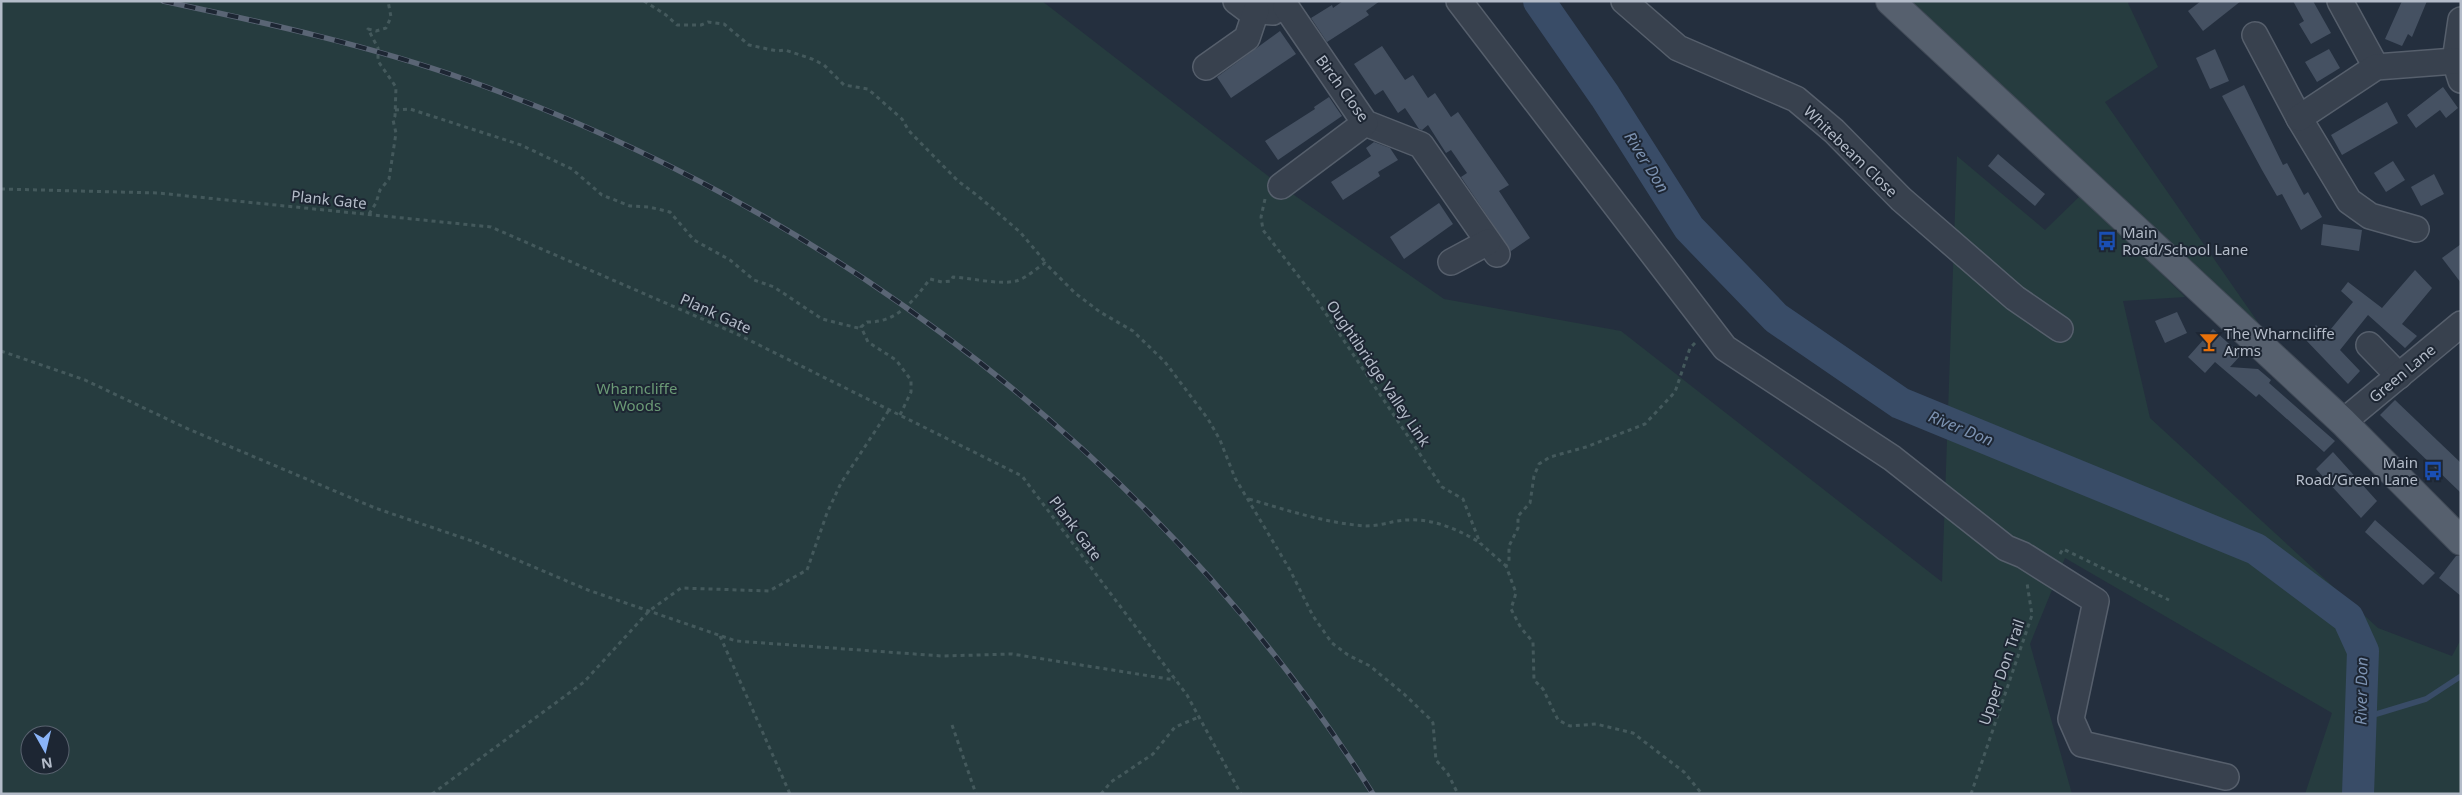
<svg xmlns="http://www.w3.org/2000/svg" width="2462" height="795" viewBox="0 0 2462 795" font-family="'Noto Sans',sans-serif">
<rect width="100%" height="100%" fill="#242f3e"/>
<g fill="#263c3f" fill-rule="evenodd">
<path d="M1,1H1042L1281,186L1444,299L1621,331L1942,582L1957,156L2045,230L2082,194L2185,297L2123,301L2150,418L2378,628L2452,656L2461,639V794H2305L2332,713L2065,558L2030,644L2072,794H1ZM30,735H60V765H30Z"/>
<path d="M1908,1H2130L2128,3L2158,67L2105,102L2271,341Z"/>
</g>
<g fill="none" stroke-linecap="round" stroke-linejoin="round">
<path stroke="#394c67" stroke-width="5.5" d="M2360,719L2426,699L2461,676"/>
<path stroke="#394c67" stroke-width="32" d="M1539,1L1605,96L1689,228L1776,318L1900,403L2256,549L2348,618L2363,651L2358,794"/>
</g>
<g fill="#455162">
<path d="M1343,1H1380L1366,11L1369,15L1327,42L1311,18L1332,5L1333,8Z"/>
<path d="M2201,1H2241L2203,31L2188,11Z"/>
<path d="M2293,1H2313L2331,33L2311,44L2299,24L2304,21Z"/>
<path d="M2402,1H2427L2412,37L2408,34L2402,46L2385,39Z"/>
<path d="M1280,31L1296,54L1231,98L1217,77Z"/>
<path d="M1382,46L1405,80L1413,75L1428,98L1435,93L1451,117L1458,112L1509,185L1499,191L1530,238L1511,251L1461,177L1467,173L1451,150L1446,153L1428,125L1422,130L1419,129L1405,108L1398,113L1383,90L1375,95L1354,64Z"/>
<path d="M2215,49L2229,81L2210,89L2196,58Z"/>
<path d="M2329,49L2340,68L2317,82L2305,62Z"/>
<path d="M2244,85L2283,165L2287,163L2304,195L2308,192L2322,217L2301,230L2282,194L2277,196L2262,170L2222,96Z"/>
<path d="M2443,87L2458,108L2446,118L2440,110L2416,128L2407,115Z"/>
<path d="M1329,97L1342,116L1278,160L1265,141L1315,109L1314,107Z"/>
<path d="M2387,102L2398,123L2342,155L2331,135Z"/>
<path d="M1374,142L1390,148L1398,160L1378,172L1380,176L1343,200L1331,182L1371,156L1366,148Z"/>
<path d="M1998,154L2045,194L2035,206L1988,166Z"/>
<path d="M2393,161L2405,180L2386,192L2374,173Z"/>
<path d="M2434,174L2444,194L2421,206L2411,187Z"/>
<path d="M1439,203L1453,224L1404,259L1390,237Z"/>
<path d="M2323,224L2362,230L2359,251L2321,245Z"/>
<path d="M2461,244V283L2442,258Z"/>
<path d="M2415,270L2432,288L2402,324L2417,336L2405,348L2368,315L2340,350L2360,371L2348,384L2304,338L2316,325L2326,335L2353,302L2341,291L2348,282L2382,308Z"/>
<path d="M2177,312L2187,333L2165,343L2155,321Z"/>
<path d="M2213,329L2241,355L2230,367L2258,369L2271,380L2269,383L2335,441L2324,452L2259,394L2256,397L2215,362L2205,373L2188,357Z"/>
<path d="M2395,400L2461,463V493L2380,415Z"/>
<path d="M2333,452L2377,501L2361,518L2316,469Z"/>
<path d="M2375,520L2435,573L2423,585L2365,532Z"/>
<path d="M2456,556H2461V596L2439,578Z"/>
</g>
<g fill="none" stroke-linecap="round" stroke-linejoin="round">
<defs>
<g id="minor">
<path d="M1236,1L1248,10L1273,12"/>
<path d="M1459,1L1725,348L1892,458L2006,548L2023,555L2096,601L2071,719L2082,744L2226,777"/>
<path d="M1624,1L1678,48L1796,99L1834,131L1901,199L2015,298L2060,329"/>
<path d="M2340,1L2376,67"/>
<path d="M1286,7L1365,123L1421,145L1497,254"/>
<path d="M2461,20L2455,61L2461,80"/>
<path d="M2255,35L2299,118L2349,201L2370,216L2416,229"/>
<path d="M1206,67L1247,38L1256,11"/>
<path d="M2299,118L2376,67L2455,61"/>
<path d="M1281,186L1365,123"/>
<path d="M1451,262L1488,242"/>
<path d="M2369,345L2399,376"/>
<path d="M2343,422L2461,324"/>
</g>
<path id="major" d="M1890,1L2343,422L2461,541"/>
</defs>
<use href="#minor" stroke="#565f6c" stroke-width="28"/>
<use href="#major" stroke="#414a57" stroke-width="30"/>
<g stroke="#44595c" stroke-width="3" stroke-dasharray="4 4" stroke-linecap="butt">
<path d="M644,1L666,15L677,25H701L708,22L724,24L749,45L777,51L785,50L812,59L824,65L844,85L868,89L902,119L909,131L958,181L978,196L1020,232L1047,264"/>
<path d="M395,110L410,109L521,145L572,169L602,195L630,206L649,207L670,212L694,240L730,260L754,280L774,287L822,319L862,329"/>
<path d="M1,189L158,193L491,227L739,335L1022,476L1187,695L1241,794"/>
<path d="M1265,199L1261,217L1263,230L1316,299L1442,487L1463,499L1480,543L1506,566"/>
<path d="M369,214L376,203L380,190L389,179L396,133L393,120L395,116L396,87L378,61V48L368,29L376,31L386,28L391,17L388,1"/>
<path d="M1695,343L1690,348L1675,392L1645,424L1586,447L1550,457L1539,464L1534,476L1530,503L1518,516V528L1509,546V561L1506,566L1516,593L1511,609L1521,628L1533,642L1534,680L1543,689L1558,720L1570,726L1596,724L1633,733L1684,772L1702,794"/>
<path d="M1,351L85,380L186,428L375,508L475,542L588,590L736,641L942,656L1012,654L1175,680"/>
<path d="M900,415L911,392V380L896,360L868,342L861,327L867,322C897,323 914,300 930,279L942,282L951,281L953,277C971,278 999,285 1016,281C1025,279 1037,268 1045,263L1075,293L1100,312L1133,331L1165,362L1208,419L1220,440L1235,478L1290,570L1313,616L1332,643L1348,655L1370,666L1404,694L1429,718L1433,723L1436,760L1448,774L1458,794"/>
<path d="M1249,499C1286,510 1326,523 1365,526C1374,526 1384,524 1392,522C1424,515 1452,526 1479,542"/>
<path d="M2060,554L2063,549L2169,600"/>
<path d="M720,636L790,794"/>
<path d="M952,725L976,794"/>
<path d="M432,794L584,682L649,611L681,588L769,591L807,570L827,513L841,483L889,410"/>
<path d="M1101,794L1111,782L1153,754L1175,727L1199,717"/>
<path d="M1971,794L2032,615L2027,583"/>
</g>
<use href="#minor" stroke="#38414e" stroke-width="25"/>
<use href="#major" stroke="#56606e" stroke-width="28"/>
<defs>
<path id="rail" d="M163,1C266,23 368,45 467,80C834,210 1164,464 1373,794"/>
</defs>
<use href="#rail" stroke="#5a6575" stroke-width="5.5"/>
<use href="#rail" stroke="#1d2633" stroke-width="4" stroke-dasharray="11" stroke-linecap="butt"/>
</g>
<defs>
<symbol id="bus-bare" viewBox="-9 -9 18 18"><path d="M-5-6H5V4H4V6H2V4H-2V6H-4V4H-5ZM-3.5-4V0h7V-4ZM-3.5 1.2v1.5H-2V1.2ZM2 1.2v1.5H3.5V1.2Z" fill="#1a4fb4" stroke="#1d2633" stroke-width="2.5" paint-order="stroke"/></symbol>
<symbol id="bar-bare" viewBox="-9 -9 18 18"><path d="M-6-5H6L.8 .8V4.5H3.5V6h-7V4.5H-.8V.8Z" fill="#e8710a" stroke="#1d2633" stroke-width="2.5" paint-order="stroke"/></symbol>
</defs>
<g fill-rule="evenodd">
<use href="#bus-bare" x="2093" y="227" width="28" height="28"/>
<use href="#bar-bare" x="2195" y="328" width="28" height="28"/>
<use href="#bus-bare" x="2419" y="457" width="28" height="28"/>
</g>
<g text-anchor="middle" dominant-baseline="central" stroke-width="4" stroke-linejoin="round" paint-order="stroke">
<g font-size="15" fill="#b4bcc9" stroke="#1d2633">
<text transform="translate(1343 88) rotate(54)">Birch Close</text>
<text transform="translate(1851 151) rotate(44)">Whitebeam Close</text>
<text transform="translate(329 199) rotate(6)">Plank Gate</text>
<text transform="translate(716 313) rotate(24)">Plank Gate</text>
<text transform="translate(1379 373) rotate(56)">Oughtibridge Valley Link</text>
<text transform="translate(2402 373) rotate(-40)">Green Lane</text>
<text transform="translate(1076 528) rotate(53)">Plank Gate</text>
<text transform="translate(2001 672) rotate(-71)">Upper Don Trail</text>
</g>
<g font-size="15" fill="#b4bcc9" stroke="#1d2633" text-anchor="start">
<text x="2122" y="232">Main<tspan x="2122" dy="17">Road/School Lane</tspan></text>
<text x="2224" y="333">The Wharncliffe<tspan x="2224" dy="17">Arms</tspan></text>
<text x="2418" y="462" text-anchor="end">Main<tspan x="2418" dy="17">Road/Green Lane</tspan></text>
</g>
<g font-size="15" fill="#6b9a76" stroke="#1d2633">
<text x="637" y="388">Wharncliffe<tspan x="637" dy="17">Woods</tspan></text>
</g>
<g font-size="16" font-style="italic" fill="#7c92b1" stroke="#1d2633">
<text transform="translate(1647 162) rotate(58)">River Don</text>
<text transform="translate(1961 428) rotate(22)">River Don</text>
<text transform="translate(2361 691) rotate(-89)">River Don</text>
</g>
</g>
<rect width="2462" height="795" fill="none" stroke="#b4bcc9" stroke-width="5"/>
<g transform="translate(45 750) rotate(172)"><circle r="24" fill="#1d2633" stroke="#59626f"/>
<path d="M0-4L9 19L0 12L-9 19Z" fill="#8ab4f8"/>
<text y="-8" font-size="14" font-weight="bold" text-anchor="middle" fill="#b4bcc9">N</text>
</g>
</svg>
